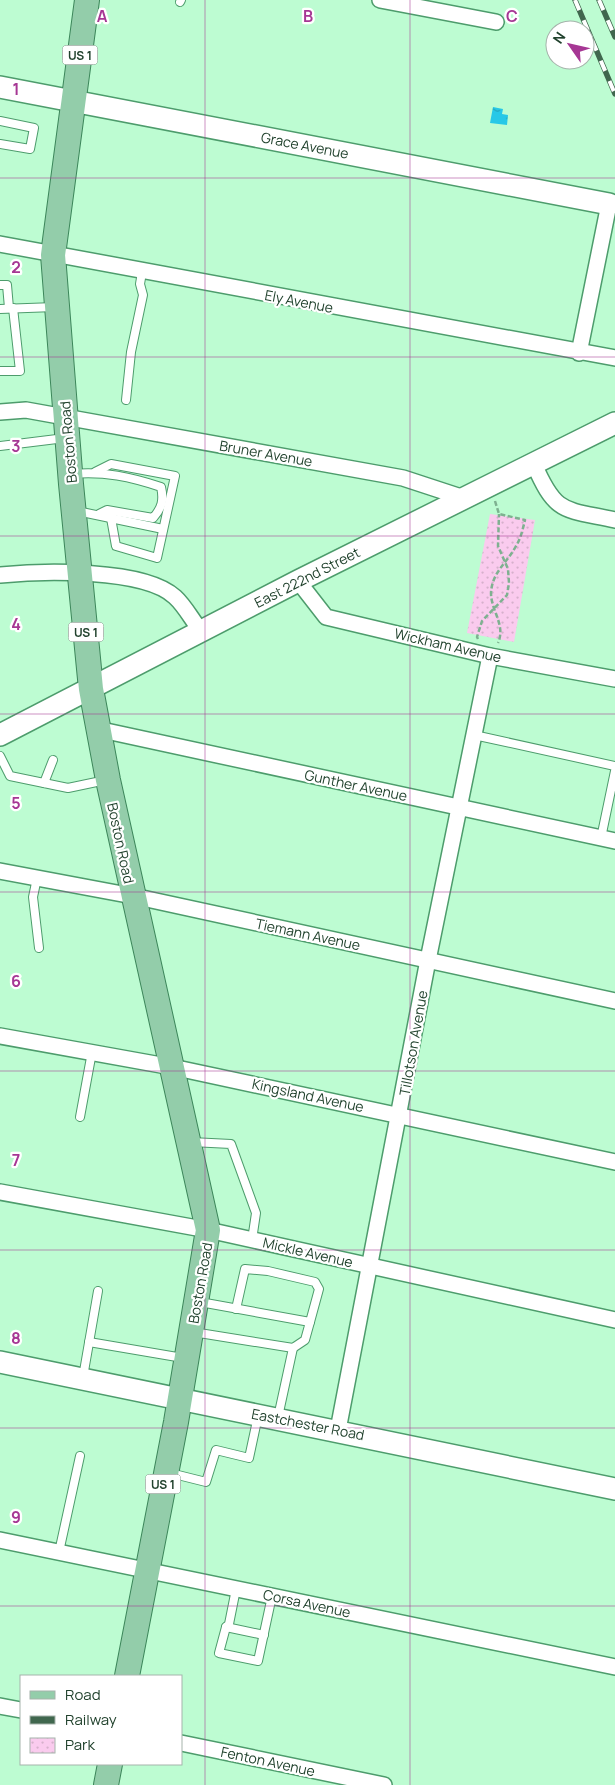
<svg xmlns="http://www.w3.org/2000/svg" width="615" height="1785" viewBox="0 0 615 1785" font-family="Manrope,sans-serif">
<defs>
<pattern id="park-dots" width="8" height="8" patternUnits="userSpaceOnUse" patternTransform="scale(1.25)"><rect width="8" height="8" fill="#facbee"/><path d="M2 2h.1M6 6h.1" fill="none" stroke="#d6b0cc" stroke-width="1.8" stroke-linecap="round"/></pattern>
<pattern id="water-ripples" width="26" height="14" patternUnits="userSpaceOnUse" patternTransform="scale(1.25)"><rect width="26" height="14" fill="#27c8e7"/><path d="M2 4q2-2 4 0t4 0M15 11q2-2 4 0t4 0" fill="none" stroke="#21a4bc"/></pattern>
</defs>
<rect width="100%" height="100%" fill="#bdfcd2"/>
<path fill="url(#park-dots)" d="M490,514L535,520L514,642L467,633Z"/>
<path fill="url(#water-ripples)" d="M493,107L503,109L502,114L508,115L507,125L490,123Z"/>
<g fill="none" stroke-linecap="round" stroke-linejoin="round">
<defs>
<g id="lane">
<path d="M180,2L181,0"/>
<path d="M0,121L34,128L30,149L0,144"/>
<path d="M0,285H7L9,308"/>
<path d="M0,309L55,307"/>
<path d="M0,371H20L13,308"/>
<path d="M126,400L131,352L143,295L140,284L142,272"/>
<path d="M0,446L65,438"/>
<path d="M95,472L111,464L175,476L157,558L116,546L111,518"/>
<path d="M72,474C104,471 131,477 161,487C164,500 162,508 153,518L107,510L99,514"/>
<path d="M77,511L163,529"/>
<path d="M474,735L615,766"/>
<path d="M0,756L10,776L68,788L106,780"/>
<path d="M44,783L53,760"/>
<path d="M601,838L615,771"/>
<path d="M37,878L33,897L39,948"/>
<path d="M80,1117L92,1052"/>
<path d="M191,1142L231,1144L256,1213L252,1240"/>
<path d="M236,1309L245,1269L268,1271L315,1282L319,1289L310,1322"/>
<path d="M193,1332L293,1348L305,1340L310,1322L200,1302"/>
<path d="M89,1342L183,1358"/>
<path d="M83,1377L98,1291"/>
<path d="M278,1417L293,1348"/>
<path d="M170,1473L206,1482L216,1450L249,1458L258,1416"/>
<path d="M59,1552L80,1456"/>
<path d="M236,1589L229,1624L226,1627L219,1653L258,1661L272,1596"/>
<path d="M226,1627L264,1635"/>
</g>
<g id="street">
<path d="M380,0L496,22"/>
<path d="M0,244L615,358"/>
<path d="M579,353L609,204"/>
<path d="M0,412L26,410L403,478L464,498"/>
<path d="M534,464C556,515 564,509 615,520"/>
<path d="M0,575C41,571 144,568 175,597C185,606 192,620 201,631"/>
<path d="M298,581L326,617L490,656L615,679"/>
<path d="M97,729L615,841"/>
<path d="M0,871L133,896L615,1001"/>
<path d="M0,1036L172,1067L615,1162"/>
<path d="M0,1192L208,1230L615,1320"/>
<path d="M338,1430L428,960L490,656"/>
<path d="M0,1540L615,1667"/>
<path d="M0,1706L21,1710"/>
<path d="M181,1743L384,1785"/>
</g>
<g id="secondary">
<path d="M0,87L609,204"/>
<path d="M0,735L298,581L615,423"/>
<path d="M0,1362L615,1489"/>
</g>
<g id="primary">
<path d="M87,0L53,255L71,484L91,689L108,780L208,1230L176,1422L127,1676"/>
<path d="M106,1785L110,1764"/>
</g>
</defs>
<use href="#lane" stroke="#4d9c6c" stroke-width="10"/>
<use href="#street" stroke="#4d9c6c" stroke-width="18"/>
<use href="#secondary" stroke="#4d9c6c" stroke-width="24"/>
<use href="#primary" stroke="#3c865a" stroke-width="26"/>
<g stroke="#7eb190" stroke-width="2.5" stroke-dasharray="5 2.5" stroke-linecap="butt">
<path d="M495,501L499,514L525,520C523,528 521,538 516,546C507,563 492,572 491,593C491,611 506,625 498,643"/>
<path d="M478,639L477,637L482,621L507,595L509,583L508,569L498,546L499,514"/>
</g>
<use href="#lane" stroke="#fff" stroke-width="8"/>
<use href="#street" stroke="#fff" stroke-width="15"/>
<use href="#secondary" stroke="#fff" stroke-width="21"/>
<use href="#primary" stroke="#93cdaa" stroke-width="24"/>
<defs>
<g id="rail">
<path d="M575,0L615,94"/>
<path d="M599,0L615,37"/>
</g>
</defs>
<use href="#rail" stroke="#40674e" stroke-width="5.5"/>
<use href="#rail" stroke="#fff" stroke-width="4" stroke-dasharray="11" stroke-linecap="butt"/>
</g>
<path fill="none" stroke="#a63794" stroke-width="1" stroke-opacity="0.55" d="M205,0V1785M410,0V1785M0,178H615M0,357H615M0,536H615M0,714H615M0,892H615M0,1071H615M0,1250H615M0,1428H615M0,1606H615"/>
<g text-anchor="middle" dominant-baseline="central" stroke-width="4.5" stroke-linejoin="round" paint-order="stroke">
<g fill="#fff" stroke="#647b6c" stroke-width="1">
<rect x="62.5" y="45.5" width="35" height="19" rx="4"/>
<rect x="68.5" y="622.5" width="35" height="19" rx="4"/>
<rect x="145.5" y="1474.5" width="35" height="19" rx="4"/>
</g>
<g font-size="12" font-weight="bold" fill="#21422d">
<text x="80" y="55">US 1</text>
<text x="86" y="632">US 1</text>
<text x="163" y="1484">US 1</text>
</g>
<g font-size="14" fill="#21422d" stroke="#fff">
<text transform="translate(305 145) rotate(11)">Grace Avenue</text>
<text transform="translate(299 301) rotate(11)">Ely Avenue</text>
<text transform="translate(68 442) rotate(-95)">Boston Road</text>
<text transform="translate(266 453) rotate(10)">Bruner Avenue</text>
<text transform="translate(307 577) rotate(-27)">East 222nd Street</text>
<text transform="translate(448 645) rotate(13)">Wickham Avenue</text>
<text transform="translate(356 785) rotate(12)">Gunther Avenue</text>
<text transform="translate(121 843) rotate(78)">Boston Road</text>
<text transform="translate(308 934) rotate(12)">Tiemann Avenue</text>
<text transform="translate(413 1043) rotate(-80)">Tillotson Avenue</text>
<text transform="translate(308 1095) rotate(12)">Kingsland Avenue</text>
<text transform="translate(308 1252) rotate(13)">Mickle Avenue</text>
<text transform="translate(200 1283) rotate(-80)">Boston Road</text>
<text transform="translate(308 1424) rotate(11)">Eastchester Road</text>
<text transform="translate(307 1603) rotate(12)">Corsa Avenue</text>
<text transform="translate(268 1761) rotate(12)">Fenton Avenue</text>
</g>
</g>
<g font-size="16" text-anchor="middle" font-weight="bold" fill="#a63794" stroke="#fff" stroke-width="4.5" stroke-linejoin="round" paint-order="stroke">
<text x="102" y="22">A</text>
<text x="308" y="22">B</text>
<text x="512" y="22">C</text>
<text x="16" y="95">1</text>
<text x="16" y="273">2</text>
<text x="16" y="452">3</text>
<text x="16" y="630">4</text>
<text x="16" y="809">5</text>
<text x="16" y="987">6</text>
<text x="16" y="1166">7</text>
<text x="16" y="1344">8</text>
<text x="16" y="1523">9</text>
</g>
<rect x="20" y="1675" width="162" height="90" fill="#ffffff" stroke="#a6b3ab"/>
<rect x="30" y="1691" width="25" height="8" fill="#93cdaa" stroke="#a6b3ab"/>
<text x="65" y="1700" font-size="15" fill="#21422d">Road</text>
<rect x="30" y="1716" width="25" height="8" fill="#40674e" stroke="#a6b3ab"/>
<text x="65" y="1725" font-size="15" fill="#21422d">Railway</text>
<rect x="30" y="1738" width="25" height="15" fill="url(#park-dots)" stroke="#a6b3ab"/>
<text x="65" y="1750" font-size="15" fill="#21422d">Park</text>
<g transform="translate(570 45) rotate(304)"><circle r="24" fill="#ffffff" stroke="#a6b3ab"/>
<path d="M0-4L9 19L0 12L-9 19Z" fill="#a63794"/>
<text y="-8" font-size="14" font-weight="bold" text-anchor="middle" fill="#21422d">N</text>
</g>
</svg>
